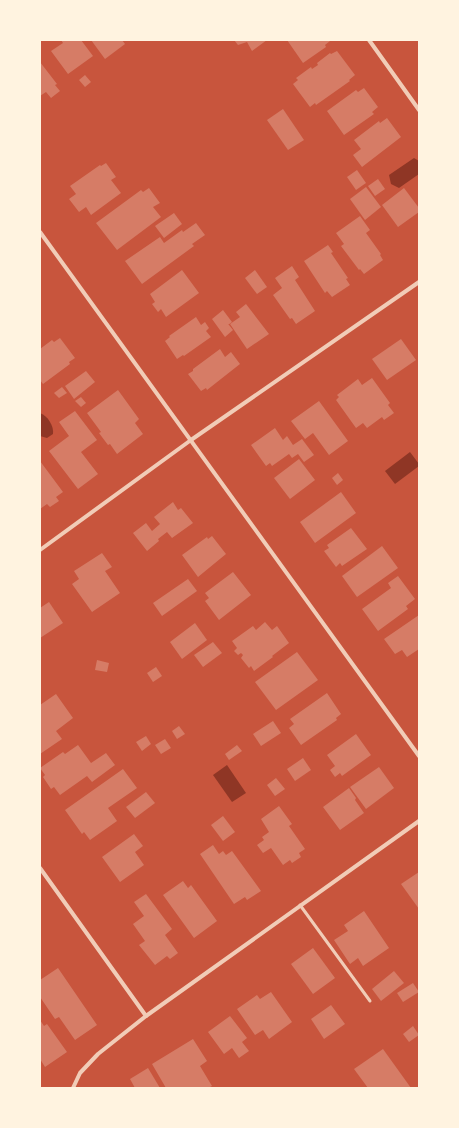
<svg xmlns="http://www.w3.org/2000/svg" width="459" height="1128" viewBox="0 0 459 1128" font-family="Raleway,sans-serif">
<rect width="100%" height="100%" fill="#c8553d"/>
<g fill="#8f3625">
<path d="M414,158L419,161V174L399,188L391,184L389,175Z"/>
<path d="M40,413C48,416 54,426 53,434L47,438L40,436Z"/>
<path d="M410,452L419,464V466L395,484L385,471Z"/>
<path d="M227,765L246,793L232,802L213,775Z"/>
</g>
<g fill="#d67c66">
<path d="M61,40H81L93,56L68,74L51,51L63,43Z"/>
<path d="M91,40H122L125,44L105,59Z"/>
<path d="M234,40H267L252,51L247,42L238,45Z"/>
<path d="M287,40H330V41L325,45L326,47L303,63Z"/>
<path d="M337,51L355,75L349,80L350,81L316,105L315,103L310,107L293,84L298,80L296,78L311,67L312,69L318,65L317,63L330,53L331,54Z"/>
<path d="M40,62L57,84L55,85L60,91L51,98L46,92L40,96Z"/>
<path d="M85,75L91,82L85,87L79,80Z"/>
<path d="M364,88L378,107L372,112L374,114L344,135L327,111L356,90L358,92Z"/>
<path d="M283,109L304,140L288,150L267,120Z"/>
<path d="M387,118L401,137L362,167L353,155L361,149L354,140L379,121L380,123Z"/>
<path d="M106,163L116,177L111,180L121,193L91,215L86,207L79,212L69,199L76,194L70,186L100,165L101,166Z"/>
<path d="M357,170L366,183L356,190L347,177Z"/>
<path d="M378,179L385,189L375,196L368,186Z"/>
<path d="M366,187L381,207L365,220L350,199Z"/>
<path d="M149,188L160,203L153,207L161,217L117,250L96,223L141,190L143,192Z"/>
<path d="M404,188L419,208V212L398,227L382,205Z"/>
<path d="M174,213L182,224L164,238L155,226Z"/>
<path d="M360,216L370,230L366,233L381,254L380,255L383,260L364,274L360,269L359,270L341,246L344,244L336,233Z"/>
<path d="M196,223L205,235L192,244L194,246L142,284L125,261L160,237L164,243L182,230L183,232Z"/>
<path d="M328,245L333,252L331,253L348,278L346,279L350,285L332,297L327,291L325,293L304,261Z"/>
<path d="M292,266L299,277L295,280L315,311L296,324L292,318L290,319L273,295L282,288L275,278Z"/>
<path d="M182,270L199,293L166,317L161,309L158,312L152,304L155,302L150,294Z"/>
<path d="M255,270L267,287L257,294L245,278Z"/>
<path d="M246,304L269,334L247,349L230,324L240,317L236,312Z"/>
<path d="M223,310L232,322L228,325H229L233,330L225,337L212,319Z"/>
<path d="M196,317L201,325L205,322L209,328L206,331L211,337L184,356L183,355L177,359L165,341L170,337L169,336Z"/>
<path d="M60,338L75,358L69,362L70,364L43,384L40,380V349L52,340L54,342Z"/>
<path d="M401,339L416,360L387,380L372,359Z"/>
<path d="M220,349L225,357L231,352L240,364L207,390L206,388L201,391L188,374L193,371V369Z"/>
<path d="M86,371L95,382L74,399L65,386Z"/>
<path d="M372,378L390,403L388,405L394,413L384,420L382,417L367,428L363,423L356,428L336,400L339,397L337,395L358,379L362,385Z"/>
<path d="M62,387L67,393L59,398L54,393Z"/>
<path d="M118,390L139,419L135,423L143,434L117,454L110,444L108,445L99,433L101,432L87,413Z"/>
<path d="M81,397L86,403L81,407L75,401Z"/>
<path d="M319,401L348,441L329,455L313,433L305,439L291,421Z"/>
<path d="M75,411L97,440L81,452L98,474L78,489L49,451L69,436L59,422Z"/>
<path d="M275,428L283,440L287,436L293,445L302,439L314,455L304,462L298,454L292,458L289,454L272,466L270,463L266,466L251,445Z"/>
<path d="M299,459L315,480L290,499L274,478Z"/>
<path d="M40,461L63,492L56,497L59,501L50,507L47,504L40,509Z"/>
<path d="M338,473L343,480L337,485L332,478Z"/>
<path d="M341,492L356,513L315,543L300,522Z"/>
<path d="M173,502L178,510L181,508L193,523L172,538L167,532L158,539L159,541L147,551L133,533L146,523L152,531L160,524L154,517Z"/>
<path d="M351,528L367,549L342,566L340,563L336,567L324,551L329,548L327,545Z"/>
<path d="M212,536L226,554L198,577L182,555L207,537L208,539Z"/>
<path d="M382,546L398,568L357,597L342,576Z"/>
<path d="M102,553L112,567L105,571L120,593L92,612L72,584L79,579L74,571Z"/>
<path d="M233,572L251,595L219,620L205,601L209,598L205,593Z"/>
<path d="M398,576L415,599L406,606L408,609L378,631L362,609L391,588L388,583Z"/>
<path d="M188,579L197,591L162,616L153,603Z"/>
<path d="M49,602L63,623L40,638V608Z"/>
<path d="M419,615V649L407,657L402,650L395,654L384,639Z"/>
<path d="M265,622L272,630L277,626L289,643L272,656L273,657L254,671L251,666L249,668L241,658L243,655L241,653L238,655L234,651L237,648L232,641L253,626L256,630Z"/>
<path d="M195,623L207,640L182,659L170,642Z"/>
<path d="M213,642L222,653L203,667L194,655Z"/>
<path d="M297,652L318,680L276,710L255,682Z"/>
<path d="M97,660L109,663L107,672L95,670Z"/>
<path d="M156,667L162,676L153,682L147,673Z"/>
<path d="M327,693L341,714L336,718L337,720L301,745L289,728L294,724L290,719Z"/>
<path d="M56,694L73,718L56,731L62,739L40,754V705Z"/>
<path d="M273,721L281,733L261,746L253,734Z"/>
<path d="M179,726L185,734L177,739L172,731Z"/>
<path d="M356,734L371,755L342,776L340,773L335,777L330,770L335,766L327,755Z"/>
<path d="M146,736L151,744L142,751L136,742Z"/>
<path d="M165,739L171,748L161,754L155,745Z"/>
<path d="M78,745L91,763L106,753L115,765L92,782L87,776L60,795L54,787L51,789L43,777L45,775L40,768L63,752L65,754Z"/>
<path d="M237,745L242,751L229,760L225,754Z"/>
<path d="M303,758L311,770L295,781L287,769Z"/>
<path d="M379,767L394,788L366,809L350,787Z"/>
<path d="M123,769L137,788L108,808L117,821L90,840L84,832L82,834L65,810Z"/>
<path d="M276,778L285,789L275,796L267,785Z"/>
<path d="M349,788L356,798L355,800L364,813L340,830L323,807Z"/>
<path d="M146,792L155,803L135,818L126,807Z"/>
<path d="M279,806L292,824L289,826L305,849L299,853L301,857L292,863L290,860L283,865L271,848L263,853L257,845L264,840L262,837L269,832L261,819Z"/>
<path d="M223,816L235,832L223,841L211,825Z"/>
<path d="M134,834L143,846L135,852L144,865L120,882L102,857Z"/>
<path d="M213,845L219,854L223,851L226,855L232,851L261,891L247,900L245,897L234,904L200,854Z"/>
<path d="M419,872V909L401,884Z"/>
<path d="M183,881L188,888L191,885L217,921L194,938L163,895Z"/>
<path d="M146,894L172,929L165,935L178,953L170,959L167,956L155,965L139,945L145,941L133,924L144,916L134,902Z"/>
<path d="M364,911L389,948L363,966L358,958L350,964L334,940L348,931L344,925Z"/>
<path d="M313,948L335,978L313,994L291,964Z"/>
<path d="M58,968L97,1025L75,1040L59,1017L55,1019L40,997V980Z"/>
<path d="M394,971L404,983L381,1001L372,989Z"/>
<path d="M413,983L419,992L403,1002L397,993Z"/>
<path d="M271,992L292,1022L269,1039L263,1030L255,1035L237,1009L257,995L260,999Z"/>
<path d="M331,1005L345,1024L324,1039L311,1019Z"/>
<path d="M230,1016L247,1038L242,1042L249,1051L239,1058L232,1048L224,1054L208,1032Z"/>
<path d="M40,1020L44,1026L47,1024L67,1052L45,1067L40,1059Z"/>
<path d="M413,1026L419,1035L409,1042L403,1034Z"/>
<path d="M193,1039L207,1061L200,1066L212,1086L208,1088H166L152,1064Z"/>
<path d="M383,1049L411,1088H368L354,1069Z"/>
<path d="M148,1068L160,1088H135L130,1079Z"/>
</g>
<g fill="none" stroke-linecap="round" stroke-linejoin="round">
<path stroke="#f1ccb7" stroke-width="3" d="M300,905L370,1001"/>
<g stroke="#f1ccb7" stroke-width="4">
<path d="M369,40L419,110"/>
<path d="M40,232L419,756"/>
<path d="M40,550L191,440L419,282"/>
<path d="M40,868L146,1016"/>
<path d="M73,1088L80,1073L98,1054L146,1016L419,821"/>
</g>
</g>
<rect width="459" height="1128" fill="none" stroke="#fff3e0" stroke-width="82"/>
</svg>
